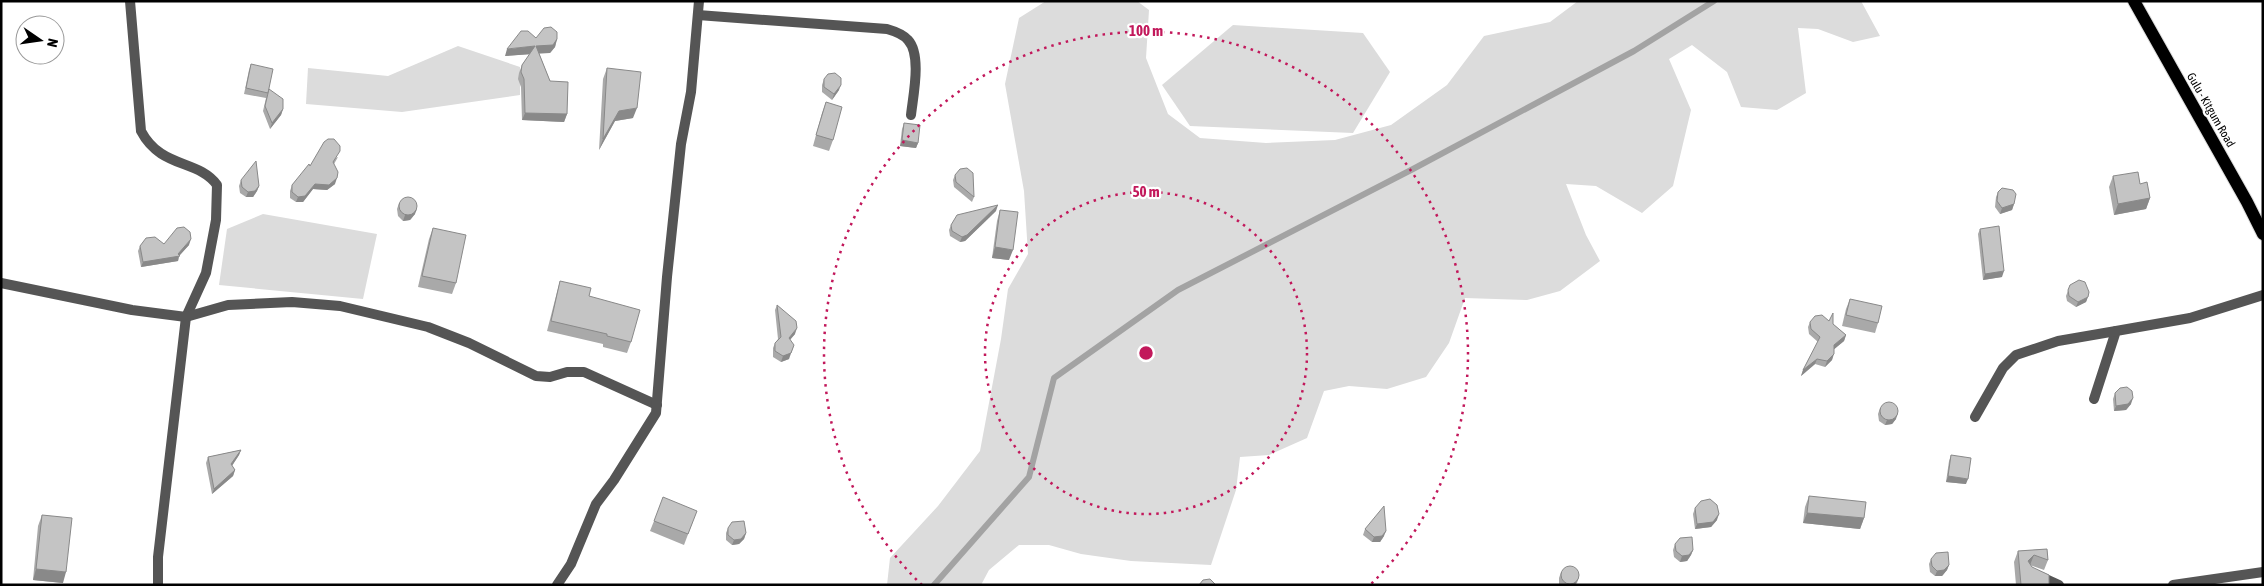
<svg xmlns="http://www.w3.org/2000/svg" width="2264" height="586" viewBox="0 0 2264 586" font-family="'Asap Condensed',sans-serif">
<rect width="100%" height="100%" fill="#fff"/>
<g fill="#dcdcdc">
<path d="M1046,1H1137L1149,10L1146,58L1168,114L1200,138L1266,143L1335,140L1391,125L1447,85L1484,36L1550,22L1578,1H1861L1880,36L1853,42L1818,29L1798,28L1806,93L1777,110L1741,107L1727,72L1692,45L1669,59L1691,110L1673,186L1642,213L1596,186L1566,184L1586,235L1600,261L1560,291L1527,300L1465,298L1449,343L1426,377L1387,389L1349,386L1324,391L1307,438L1269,455L1240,457L1236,490L1211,565L1131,561L1081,554L1049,545H1019L989,570L981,585H887L890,558L938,506L980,451L1001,339L1008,289L1028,254L1024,191L1005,84L1019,18Z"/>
<path d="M1233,25L1363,33L1390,72L1353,133L1190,126L1162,85Z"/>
<path d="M458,46L520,67V95L402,112L306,104L308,68L388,76Z"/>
<path d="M263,214L377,234L363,299L219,285L227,229Z"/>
</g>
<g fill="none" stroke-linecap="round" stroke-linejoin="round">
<path stroke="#a3a3a3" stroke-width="6" d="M934,585L1029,477L1054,378L1178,290L1413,169L1634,51L1714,1"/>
<defs>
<path id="primary" d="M2134,1L2247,202L2263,234"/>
</defs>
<use href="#primary" stroke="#dbdbdb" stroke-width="14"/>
<g stroke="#555" stroke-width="10">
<path d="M130,1L141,131C161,169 198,159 217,185L216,220L206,273L186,317L158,557V585"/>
<path d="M698,15L887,29C894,31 903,34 908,40C922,55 913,96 911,115"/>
<path d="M1,283L132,310L186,317L228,305L292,302L340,306L428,327L469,343L536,376L550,377L567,372H584L657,405"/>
<path d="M2094,399L2116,331L2190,318L2263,295"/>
<path d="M1975,417L2003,368L2016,355L2058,341L2116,331"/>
<path d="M2037,575L2059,585"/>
<path d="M557,585L571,564L596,504L614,480L656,413L667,277L681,144L691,92L699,1"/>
<path d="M2173,585L2263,572"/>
</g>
<use href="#primary" stroke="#000" stroke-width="12"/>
</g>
<g fill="#a9a9a9">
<path d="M536,38L557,39L555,47L550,53H539L550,81L567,114L564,122L522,120L521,87L518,79L519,73L522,65L530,54L505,56Z"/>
<path d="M251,64L283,109L281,115L270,129L263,111L266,98L244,94L249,70Z"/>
<path d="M607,68L633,118L615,121L599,150L603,79Z"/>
<path d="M824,79L839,90L832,100L822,92V85Z"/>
<path d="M826,102L833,140L829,151L813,146L822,113Z"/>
<path d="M904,123L918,143L916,148L900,146L902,129Z"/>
<path d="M338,157L334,164L335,184L327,190L313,189L303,202H296L290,198V191L292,185L310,166Z"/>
<path d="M955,175L974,197L972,202L954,187L953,180Z"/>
<path d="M2113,176L2140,184L2150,198L2146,209L2114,215L2109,187Z"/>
<path d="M241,180L259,186L257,191L253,197H246L240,193L239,186Z"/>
<path d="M1998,192L2014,204L2012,210L2000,214L1995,207L1996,197Z"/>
<path d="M399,203L415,214L410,220L403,221L398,216L397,209Z"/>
<path d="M1000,210L1009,260L992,258L997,221Z"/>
<path d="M996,211L965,241L960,242L950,236L949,230L951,225Z"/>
<path d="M433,228L456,283L452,294L418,287L429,239Z"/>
<path d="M1980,229L2002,277L1983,280L1978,234Z"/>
<path d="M164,244L189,245L179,256L178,261L141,267L138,251L140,246Z"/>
<path d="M560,281L589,296L631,342L627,353L603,347V344L547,331L557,292Z"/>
<path d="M2070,285L2089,292L2086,302L2076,307L2067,301L2066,296Z"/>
<path d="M1850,299L1878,323L1875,333L1842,326L1846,309Z"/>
<path d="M777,305L795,334L790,340L789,359L781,362L773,357V348L775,343L778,339L775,310Z"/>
<path d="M1810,322L1833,324L1846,335L1844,341L1834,349L1832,360L1825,367L1815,364L1801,376L1803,370L1818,342L1809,334L1808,327Z"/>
<path d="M2115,393L2131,404L2126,410L2114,411L2113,399Z"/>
<path d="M1880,408L1896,419L1892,424L1885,425L1879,421L1878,414Z"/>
<path d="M241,450L239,455L232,466L235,470L233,476L212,494L206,463L208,457Z"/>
<path d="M1951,455L1966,484L1946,482L1949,461Z"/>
<path d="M1809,496L1864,518L1860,529L1803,523L1805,507Z"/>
<path d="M1695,508L1717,520L1711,527L1695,529L1693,514Z"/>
<path d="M42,515L63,583L33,580L38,526Z"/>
<path d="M654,521H693L684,545L650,531Z"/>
<path d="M728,528L746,533L744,539L739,544L732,545L726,540V533Z"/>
<path d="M1365,529L1384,536L1380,542H1372L1363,535Z"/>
<path d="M1675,544L1693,550L1691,555L1687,561L1680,562L1674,557L1673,550Z"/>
<path d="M2047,549L2048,560L2044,570L2030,565L2049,585H2016L2014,562L2018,551Z"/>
<path d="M1931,559L1949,565L1947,570L1942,576H1935L1930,572L1929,564Z"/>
<path d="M1561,572L1579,577L1577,583L1575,585H1559V578Z"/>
</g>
<g fill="#898989">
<path d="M557,39L555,47L550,53L533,54L536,46Z"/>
<path d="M535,46L533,54L505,56L507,49Z"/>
<path d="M841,85L839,90L832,100L834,94Z"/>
<path d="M637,108L633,118L615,121L599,150L603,139L619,111Z"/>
<path d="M283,109L281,115L270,129L272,123Z"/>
<path d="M525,113L567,114L564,122L522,120Z"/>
<path d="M902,140L918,143L916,148L900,146Z"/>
<path d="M337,178L335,184L327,190L313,189L303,202H296L298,197L315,184Z"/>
<path d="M259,186L257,191L253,197H246L248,192Z"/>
<path d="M2150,198L2146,209L2114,215L2118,204Z"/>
<path d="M2014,204L2012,210L2000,214L2002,208Z"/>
<path d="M998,205L996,211L965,241L960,242L962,237Z"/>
<path d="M417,209L415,214L410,220L403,221L405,215Z"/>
<path d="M191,239L189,245L179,256L178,261L141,267L143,262L178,254Z"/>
<path d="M995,247L1013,250L1009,260L992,258Z"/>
<path d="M2004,271L2002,277L1983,280L1985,274Z"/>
<path d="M2088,297L2086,302L2076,307L2078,302Z"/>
<path d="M797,328L795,334L787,343L789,338Z"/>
<path d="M1846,335L1844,341L1832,351L1834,345Z"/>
<path d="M794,345L789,359L781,362L783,356Z"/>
<path d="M1834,354L1832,360L1825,367L1827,361Z"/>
<path d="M1817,359L1815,364L1801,376L1803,370Z"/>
<path d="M2133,398L2131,404L2126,410L2114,411L2116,406Z"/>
<path d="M1898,413L1896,419L1892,424L1885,425L1887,420Z"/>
<path d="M241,450L239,455L229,470L231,464Z"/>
<path d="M235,470L233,476L212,494L214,489Z"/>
<path d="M1948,476L1968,479L1966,484L1946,482Z"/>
<path d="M1807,513L1864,518L1860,529L1803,523Z"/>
<path d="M1719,514L1717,520L1711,527L1695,529L1697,524Z"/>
<path d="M1386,531L1384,536L1380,542H1372L1374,537Z"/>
<path d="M746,533L744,539L739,544L732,545L734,540Z"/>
<path d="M1693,550L1691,555L1687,561L1680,562L1682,556Z"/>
<path d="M2034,555L2030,565L2028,561Z"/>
<path d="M1949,565L1947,570L1942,576H1935L1937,571Z"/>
<path d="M36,569L66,572L63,583L33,580Z"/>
<path d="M1579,577L1575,585H1567V584Z"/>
</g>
<g fill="#c4c4c4" stroke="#898989">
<path d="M551,27L557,32V39L553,45L536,46L550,81L568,82L567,114L525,113L524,79L521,72L522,65L535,46L507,49L521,31H528L536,38L544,28Z"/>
<path d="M251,64L273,69L268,93L246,88Z"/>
<path d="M607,68L641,72L637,108L619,111L603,139Z"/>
<path d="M835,73L841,78V85L834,94L824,87V79L828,74Z"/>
<path d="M269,89L283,99V109L272,123L265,106Z"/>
<path d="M826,102L842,107L833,140L816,135Z"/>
<path d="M904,123L920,125L918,143L902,140Z"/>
<path d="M328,139H334L340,146V151L333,162L338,172L337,178L329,185L315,184L305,196L298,197L292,192V185L309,164L310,166L324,142Z"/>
<path d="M256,161L259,186L255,191L248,192L242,187L241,180Z"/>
<path d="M967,168L973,173L974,197L956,182L955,175L960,169Z"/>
<path d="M2138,172L2140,184L2147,182L2150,198L2118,204L2113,176Z"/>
<path d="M2002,188L2013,190L2016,194L2014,204L2002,208L1997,201L1998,192Z"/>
<circle cx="408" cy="206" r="9"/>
<path d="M998,205L967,235L962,237L952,231L951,225L957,215Z"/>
<path d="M1000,210L1018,212L1013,250L995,247Z"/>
<path d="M1999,226L2004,271L1985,274L1980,229Z"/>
<path d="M184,227L190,232L191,239L178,254L180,256L143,262L140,246L146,238L155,237L164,244L177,228Z"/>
<path d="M433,228L466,235L456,283L422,276Z"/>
<path d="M2079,280L2085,282L2089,292L2088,297L2078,302L2069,296L2068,290L2070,285Z"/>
<path d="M560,281L591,288L589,296L640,310L631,342L607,336V334L551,321Z"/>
<path d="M1850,299L1882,306L1878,323L1846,315Z"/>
<path d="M777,305L796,321L797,328L789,338L794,345L791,353L783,356L775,351V343L781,337Z"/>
<path d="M1833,313V324L1846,335L1834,345V354L1827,361L1817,359L1803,370L1820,337L1811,329L1810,322L1815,316L1822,315L1829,321Z"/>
<path d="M2127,387L2132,391L2133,398L2128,404L2116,406L2115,393L2120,388Z"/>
<circle cx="1889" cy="411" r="9"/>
<path d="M241,450L231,464L235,470L214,489L208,457Z"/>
<path d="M1951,455L1971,458L1968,479L1948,476Z"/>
<path d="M1809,496L1866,502L1864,518L1807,513Z"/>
<path d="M663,497L697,511L688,534L654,521Z"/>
<path d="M1710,499L1717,505L1719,514L1713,522L1697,524L1695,508L1701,501Z"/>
<path d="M1384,506L1386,531L1382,536L1374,537L1365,529Z"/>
<path d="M42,515L72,518L66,572L36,569Z"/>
<path d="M744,521L746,533L741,539L734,540L728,535V528L732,522Z"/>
<path d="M1692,537L1693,550L1689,555L1682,556L1676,551L1675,544L1680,538Z"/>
<path d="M2047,549L2048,560L2034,555L2028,561L2032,567L2049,575V585H2021L2018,551Z"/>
<path d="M1948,552L1949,565L1944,570L1937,571L1932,566L1931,559L1936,553Z"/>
<circle cx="1570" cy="575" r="9"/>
<path d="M1210,579L1216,585H1199L1203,580Z"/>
</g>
<g fill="none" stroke="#c2185b" stroke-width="2.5" stroke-dasharray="2.5 5">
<circle cx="1146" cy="353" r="161"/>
<path d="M922 585A322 322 0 1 1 1370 585"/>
</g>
<g text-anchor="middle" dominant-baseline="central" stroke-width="4.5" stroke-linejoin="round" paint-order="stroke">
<g font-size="12" fill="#000" stroke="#fff">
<text transform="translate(2211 110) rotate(60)">Gulu - Kitgum Road</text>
</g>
</g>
<circle cx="1146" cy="353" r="8" fill="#c2185b" stroke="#fff" stroke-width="2.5"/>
<g font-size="15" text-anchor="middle" font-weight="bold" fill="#c2185b" stroke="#fff" stroke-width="4.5" stroke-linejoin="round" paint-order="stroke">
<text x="1146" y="36">100 m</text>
<text x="1146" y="197">50 m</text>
</g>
<rect width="2264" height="586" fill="none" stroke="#000000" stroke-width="5"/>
<g transform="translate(40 40) rotate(103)"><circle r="24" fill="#ffffff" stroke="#999999"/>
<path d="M0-4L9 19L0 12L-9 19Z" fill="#000000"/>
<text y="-8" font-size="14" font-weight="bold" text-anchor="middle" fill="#000000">N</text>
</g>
</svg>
